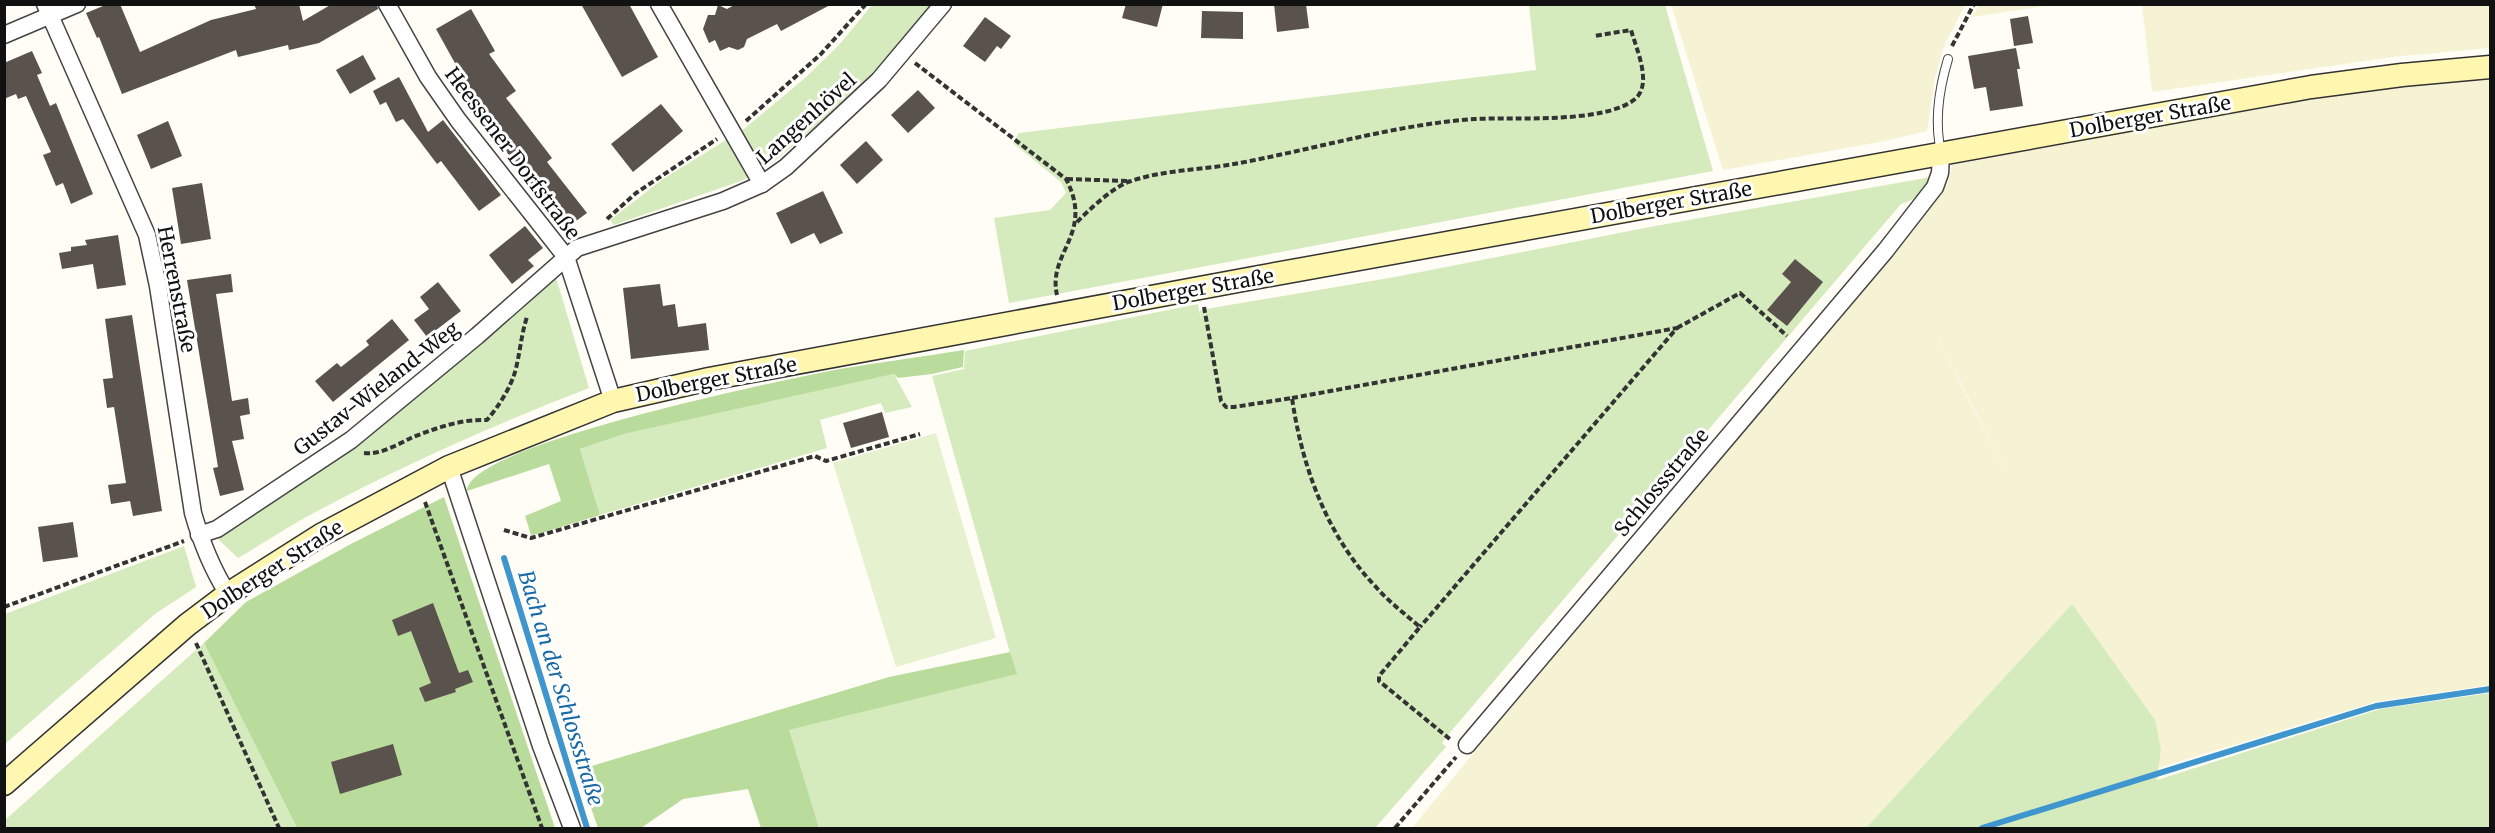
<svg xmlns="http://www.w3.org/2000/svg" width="2495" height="833" viewBox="0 0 2495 833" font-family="Merriweather,serif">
<rect width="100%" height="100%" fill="#fffdf5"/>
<g fill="#f6f3d4" fill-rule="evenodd">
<path d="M1671,5V4L1965,5L1944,46L1935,78L1927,131L1880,142L1723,170Z"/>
<path d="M1979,5V4L2053,5L1972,17Z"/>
<path d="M2142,5H2490V48L2392,57L2152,92Z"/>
<path d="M2490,80V685L2375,702L2158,768L2161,749L2072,604L1866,828H1412L1631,561L1895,251L1948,183L1952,165L2312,97L2401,85ZM1935,332L2013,486L1966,395Z"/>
</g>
<g fill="#d5ebbd">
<path d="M872,5H931L883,62L834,111L771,164L741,181L614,225L610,220L663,179L744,129L805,78L839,45Z"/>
<path d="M1529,5H1665L1713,171L1009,303L994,218L1050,210L1066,193L1061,182L1013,143L1019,133L1536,70Z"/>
<path d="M1931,177L1932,183L1917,198L1901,204L1447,736L1442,743L1446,747L1375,828H819L788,730L1016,674L932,376L964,369L965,351L1198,304L1201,320L1200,310L1395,277L1655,226Z"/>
<path d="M555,274L589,388C499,423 410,462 325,507C295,522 267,541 238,558L216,537L352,449Z"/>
<path d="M894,374L912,407L885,413L881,403L820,420L827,448L600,515L580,449L624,434Z"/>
<path d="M184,546L196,587L155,614L5,744V614Z"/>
<path d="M2072,604L2155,720L2161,749L2157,780L2380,709L2490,693V828H1862H1866Z"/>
<path d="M204,643L297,828H5V820Z"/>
</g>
<g fill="#b9dc9c">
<path d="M964,350L963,367L932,374L898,378L894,374L624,434L580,449L600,515L538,534L531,535L525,516L561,501L549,464L467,491C467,445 777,382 824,372C870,363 917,358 964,350Z"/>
<path d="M444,497L555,828H297L204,643L246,602L349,545Z"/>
<path d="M1010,652L1017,674L789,730L819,828H761L748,789L683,799L641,828H598L578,770L889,677Z"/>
</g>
<path fill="#e6f2cf" d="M936,433L996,638L896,667L833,463Z"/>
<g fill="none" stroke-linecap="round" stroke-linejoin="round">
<g stroke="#3f96cf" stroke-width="6">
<path d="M504,558L587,828"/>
<path d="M1982,828L2376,706L2490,689"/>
</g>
</g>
<g fill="#5a524d">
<path d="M108,4H120L140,52L211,20L256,9L254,4H299L303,21L332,4H377L378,9L319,43L289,50L288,45L238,57L236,50L122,94L99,37L97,38L86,13Z"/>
<path d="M581,4H629L658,57L622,77Z"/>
<path d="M736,4H832L781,31L777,24L747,39L744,47L738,50L729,47L720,51L715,40L709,43L703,29L708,15H715L718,5L727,9Z"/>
<path d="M1126,4H1163L1157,27L1122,18Z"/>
<path d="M1274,4H1306L1309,28L1277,32Z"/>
<path d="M471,9L495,51L489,54L516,91L506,98L552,158L547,162L587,213L565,229L465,97L471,92L436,29Z"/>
<path d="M1202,11L1243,12V39L1201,38Z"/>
<path d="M2028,16L2033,43L2014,46L2010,19Z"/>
<path d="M985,17L1011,36L1001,49L997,46L985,62L963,46Z"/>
<path d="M2016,48L2020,69H2017L2023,106L1990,111L1986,87L1974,89L1968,56Z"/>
<path d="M32,51L42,73L37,75L50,106L56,103L93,194L71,204L63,183L56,186L43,155L51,152L26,96L18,99L16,94L4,99V63Z"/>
<path d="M363,55L376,79L350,94L336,70Z"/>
<path d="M399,77L428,132L443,120L501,195L479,211L441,161L437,164L403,119L396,122L386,102L380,105L373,91Z"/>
<path d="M918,90L935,108L908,133L891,115Z"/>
<path d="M661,104L683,131L633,172L611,144Z"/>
<path d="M168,121L182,156L151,169L137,135Z"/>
<path d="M866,141L883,160L857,184L840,165Z"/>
<path d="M202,183L211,239L181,244L172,188Z"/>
<path d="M823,191L843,233L820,244L814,233L791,244L776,213Z"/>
<path d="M525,226L543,248L528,260L534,266L512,284L489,255Z"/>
<path d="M118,235L126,285L97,289L93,264L62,269L59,253L71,251V247L87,245L85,240Z"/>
<path d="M1795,259L1823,282L1787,326L1767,310L1791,282L1782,274Z"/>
<path d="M231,274L233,292L216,294L232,401L248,398L250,414L240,416L244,439L232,441L244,490L220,496L213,468L218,467L187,280Z"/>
<path d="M438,282L461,311L427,337L414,320L429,309L420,297Z"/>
<path d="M660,284L663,306L675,304L678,327L706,323L709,350L631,359L623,288Z"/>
<path d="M132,315L162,511L133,516L130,501L111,504L108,485L126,483L114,407L107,408L103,379L113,378L105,319Z"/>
<path d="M392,319L409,340L333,402L315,381L337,363L341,367L369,345L366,341Z"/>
<path d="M882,412L889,437L851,448L843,423Z"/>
<path d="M73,522L78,557L43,562L38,527Z"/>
<path d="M433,603L459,673L468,670L473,682L455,689L456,692L425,702L419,688L431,683L411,631L398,636L392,620Z"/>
<path d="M393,744L402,775L340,794L331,762Z"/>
</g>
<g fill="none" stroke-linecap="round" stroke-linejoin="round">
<defs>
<path id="service" d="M1941,152C1934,121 1939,89 1948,59"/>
<g id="minor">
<path d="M45,4L147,235L158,286L193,513C201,541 212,569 228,594"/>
<path d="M387,4L428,77L458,120L566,257L613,401"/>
<path d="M659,4L762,184"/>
<path d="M4,35L77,4"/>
<path d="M449,467L541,746L572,828"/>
<path d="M199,535L217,529L351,440L477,336L577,248L723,201L762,184L786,167L879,80L943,4"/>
<path d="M1467,745L1886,250L1935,187L1940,173L1941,154"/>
</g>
<path id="secondary" d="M4,784L187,625L228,594L321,535L449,467L613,401L709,379L1259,277L2311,87L2402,75L2490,67"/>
</defs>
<use href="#service" stroke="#444" stroke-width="10"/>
<use href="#minor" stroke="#444" stroke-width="19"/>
<use href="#secondary" stroke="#333" stroke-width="25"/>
<g stroke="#333" stroke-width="4" stroke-dasharray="6 3" stroke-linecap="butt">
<path d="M1952,46L1974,4"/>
<path d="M915,63L1066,179C1095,234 1047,252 1057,295"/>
<path d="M746,121L820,55L866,4"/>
<path d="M1067,179L1128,181"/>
<path d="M607,219L636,193L717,139"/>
<path d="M1077,222C1090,209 1114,186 1131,181C1164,170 1200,170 1234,164C1312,150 1397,124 1475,119C1514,117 1605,124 1635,99C1653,84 1636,48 1631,30L1594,36"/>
<path d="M1204,307L1221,401L1226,407H1234L1292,398C1302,467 1327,536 1376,587C1389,602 1405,614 1420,627L1379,676V681L1451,740"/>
<path d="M1677,328L1740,293L1787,336"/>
<path d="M1292,398L1677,328L1420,627"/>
<path d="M364,453C381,455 398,444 413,437C437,428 460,419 487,420C498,407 510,389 515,372C520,354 521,335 527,317"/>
<path d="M425,502L542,828"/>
<path d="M504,530L531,538L815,456L826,461L920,434"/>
<path d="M4,607L184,541"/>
<path d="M196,643L279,828"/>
<path d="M1395,828L1456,757"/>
</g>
<use href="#service" stroke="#fff" stroke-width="8"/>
<use href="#minor" stroke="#fff" stroke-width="16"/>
<use href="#secondary" stroke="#fff6b0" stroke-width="22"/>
</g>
<g text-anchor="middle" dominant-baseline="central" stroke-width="6" stroke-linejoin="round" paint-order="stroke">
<g font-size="20" fill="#111" stroke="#fff">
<text transform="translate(2150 116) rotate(-10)">Dolberger Straße</text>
<text transform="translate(806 118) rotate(-42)">Langenhövel</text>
<text transform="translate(513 153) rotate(53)">Heessener Dorfstraße</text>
<text transform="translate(1671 202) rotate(-10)">Dolberger Straße</text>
<text transform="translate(177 289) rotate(79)">Herrenstraße</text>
<text transform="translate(1193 289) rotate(-10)">Dolberger Straße</text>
<text transform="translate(716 379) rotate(-11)">Dolberger Straße</text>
<text transform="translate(376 388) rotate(-38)">Gustav-Wieland-Weg</text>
<text transform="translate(1661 482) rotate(-50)">Schlossstraße</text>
<text transform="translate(272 569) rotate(-33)">Dolberger Straße</text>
</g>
<g font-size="21" font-style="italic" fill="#1768a6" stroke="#fff">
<text transform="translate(561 688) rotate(73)">Bach an der Schlossstraße</text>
</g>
</g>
<rect width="2495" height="833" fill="none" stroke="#111111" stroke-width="12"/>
</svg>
